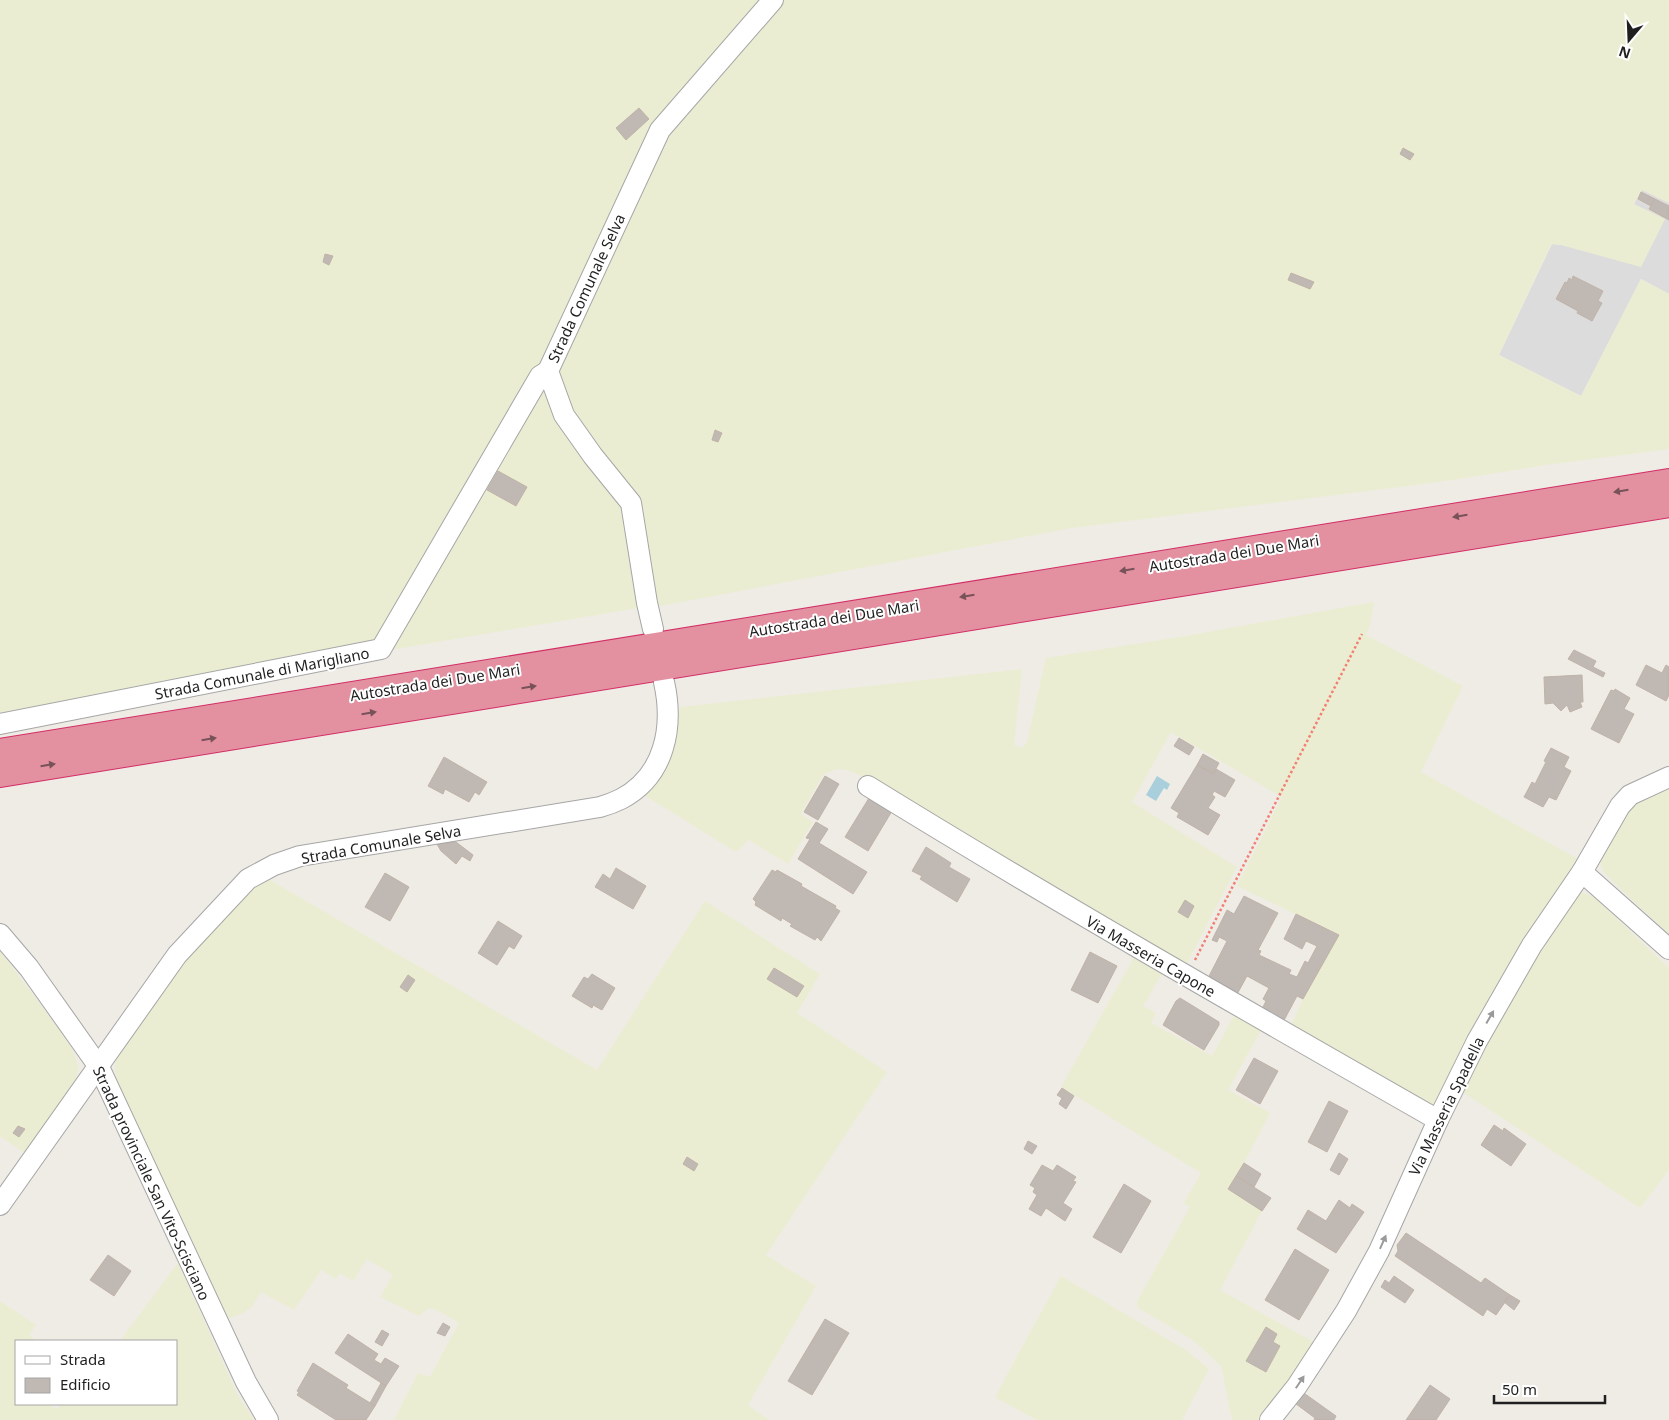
<svg xmlns="http://www.w3.org/2000/svg" width="1669" height="1420" viewBox="0 0 1669 1420" font-family="'Noto Sans',sans-serif">
<rect width="100%" height="100%" fill="#efece5"/>
<path fill="#dddcdc" d="M1642,189L1669,203V294L1641,279L1581,396L1499,355L1552,244L1561,245L1634,204Z"/>
<g fill="#ebedd2">
<path d="M0,0H1669V203L1642,190L1634,204L1665,219L1641,267L1561,245L1551,244L1499,355L1581,396L1641,279L1669,294V449L1546,465L1439,482L1072,528L666,605L638,608L390,650L378,646L0,713Z"/>
<path d="M1373,602L1374,605L1370,625L1366,635L1463,686L1421,772L1578,859L1515,962L1432,1110L1289,1030L1303,999L1339,935L1237,886L1282,797L1171,732L1132,802L1237,867L1186,965L957,834L859,775L847,770L836,769L823,775L801,814L813,822L788,864L749,840L736,852L644,795L674,717L678,714L681,707L1022,669L1014,745L1023,748L1027,742L1046,658L1186,636Z"/>
<path d="M1669,786V934L1618,887L1603,871L1600,861L1604,850L1629,804Z"/>
<path d="M270,880L597,1070L705,901L820,974L797,1013L887,1072L766,1255L816,1286L748,1405L769,1420H394L418,1373L430,1377L459,1323L437,1310L428,1308L419,1316L380,1297L393,1275L367,1259L353,1281L340,1273L336,1279L321,1270L294,1310L261,1292L252,1307L243,1313L223,1321L118,1088L115,1071L116,1056L210,926L250,889Z"/>
<path d="M1580,892L1594,897L1669,968V1170L1640,1208L1461,1091L1537,947Z"/>
<path d="M0,951L60,1031L73,1051L78,1066L77,1078L70,1094L26,1154L0,1136Z"/>
<path d="M1136,954L1164,970L1143,1006L1156,1013L1151,1023L1212,1056L1236,1012L1262,1028L1228,1090L1270,1113L1244,1163L1228,1189L1262,1211L1220,1290L1317,1344L1264,1420H1232L1221,1366L1193,1340L1138,1308L1137,1302L1190,1207L1184,1203L1201,1173L1061,1087Z"/>
<path d="M178,1263L237,1394L254,1420H0V1301L36,1325L29,1335L37,1341H16V1404H48L57,1409L61,1404H176V1341H120Z"/>
<path d="M1061,1276L1186,1350L1209,1369L1182,1420H1037L996,1398L997,1393Z"/>
</g>
<path fill="#a8cfdb" d="M1157,776L1170,784L1167,790L1164,788L1156,801L1146,795Z"/>
<g fill="#c0b8b2" stroke="#c0b3a8">
<path d="M639,108L649,119L626,140L616,128Z"/>
<path d="M1403,148L1414,154L1410,160L1400,154Z"/>
<path d="M1641,192L1655,199L1651,206L1638,199Z"/>
<path d="M1655,199L1669,206V220L1649,209Z"/>
<path d="M325,254L333,256L329,265L323,262Z"/>
<path d="M1291,273L1314,282L1310,289L1288,280Z"/>
<path d="M1573,276L1603,291L1598,301L1602,303L1592,321L1577,313L1578,311L1556,299L1565,282L1567,283L1569,278L1572,280Z"/>
<path d="M715,430L722,433L718,442L712,440Z"/>
<path d="M498,471L527,487L516,506L487,490Z"/>
<path d="M1574,650L1596,661L1593,667L1605,673L1603,677L1568,659Z"/>
<path d="M1646,665L1662,673L1666,665L1669,667V695L1666,701L1636,685Z"/>
<path d="M1582,675L1583,702H1580L1582,707L1570,712L1567,705L1561,711L1553,703L1545,704L1544,677Z"/>
<path d="M1615,689L1630,698L1624,709L1634,714L1619,743L1591,729L1611,690L1614,691Z"/>
<path d="M1179,738L1194,747L1189,755L1174,746Z"/>
<path d="M1551,748L1569,757L1564,767L1571,771L1556,800L1549,797L1543,807L1524,797L1532,782L1535,784L1546,762L1544,761Z"/>
<path d="M1203,754L1219,763L1213,774L1197,765Z"/>
<path d="M444,757L487,782L479,795L475,792L469,802L445,789L443,794L428,786Z"/>
<path d="M1197,765L1213,774L1216,769L1235,780L1225,797L1214,791L1212,795L1215,797L1208,808L1220,815L1208,835L1177,817L1179,813L1171,808Z"/>
<path d="M825,776L839,784L818,820L804,812Z"/>
<path d="M869,798L892,811L868,851L845,837Z"/>
<path d="M816,822L828,829L819,843L867,872L853,894L798,859L810,839L806,838Z"/>
<path d="M456,842L473,855L470,861L462,856L456,864L441,851L437,844Z"/>
<path d="M926,847L951,863L949,867L970,879L957,902L920,879L922,876L912,871Z"/>
<path d="M616,868L646,886L633,909L595,887L603,874L610,879Z"/>
<path d="M772,870L776,872L777,870L802,884L801,886L836,906L835,908L840,911L821,941L817,937L815,940L790,926L792,924L782,918L781,921L755,905L756,902L753,899Z"/>
<path d="M385,873L409,887L390,921L365,907Z"/>
<path d="M1244,896L1278,913L1258,950L1261,951L1259,955L1291,970L1289,974L1297,977L1305,961L1308,963L1317,946L1306,941L1302,949L1284,939L1296,914L1339,935L1303,999L1297,996L1282,1024L1260,1013L1266,1001L1263,999L1269,988L1247,976L1235,998L1206,982L1227,941L1219,937L1217,942L1212,940L1227,910L1234,914Z"/>
<path d="M1185,900L1194,906L1188,918L1178,912Z"/>
<path d="M498,921L522,936L514,949L509,946L497,965L478,953Z"/>
<path d="M1090,952L1117,966L1098,1003L1071,990Z"/>
<path d="M774,968L804,986L797,997L767,979Z"/>
<path d="M592,974L615,988L602,1010L593,1005L592,1008L572,996L584,977L588,979Z"/>
<path d="M408,975L415,980L407,992L400,987Z"/>
<path d="M1180,998L1219,1022V1025L1204,1050L1163,1025L1176,1001Z"/>
<path d="M1254,1058L1278,1071L1260,1104L1236,1090Z"/>
<path d="M1062,1088L1074,1096L1066,1109L1059,1104L1062,1098L1057,1095Z"/>
<path d="M1329,1101L1348,1111L1327,1152L1308,1142Z"/>
<path d="M1494,1125L1503,1131L1504,1128L1526,1144L1511,1166L1481,1145Z"/>
<path d="M18,1126L25,1129L19,1137L13,1133Z"/>
<path d="M1028,1141L1037,1146L1032,1154L1024,1149Z"/>
<path d="M1339,1153L1348,1159L1339,1175L1330,1170Z"/>
<path d="M687,1157L698,1164L694,1171L683,1164Z"/>
<path d="M1244,1163L1261,1174L1254,1187L1236,1176Z"/>
<path d="M1042,1165L1053,1171L1057,1165L1076,1177L1073,1181L1076,1182L1063,1203L1072,1209L1065,1221L1046,1208L1041,1216L1029,1209L1037,1195L1033,1192L1035,1188L1030,1185Z"/>
<path d="M1236,1176L1271,1198L1262,1211L1228,1189Z"/>
<path d="M1124,1184L1151,1201L1121,1253L1093,1237Z"/>
<path d="M1339,1200L1350,1208L1352,1204L1364,1212L1336,1253L1297,1229L1308,1210L1326,1221Z"/>
<path d="M1406,1233L1481,1283L1485,1278L1510,1295L1496,1315L1487,1309L1483,1316L1395,1256L1398,1251L1397,1245Z"/>
<path d="M1295,1249L1329,1270L1299,1320L1265,1300Z"/>
<path d="M108,1255L131,1271L114,1296L90,1280Z"/>
<path d="M1394,1276L1414,1290L1405,1303L1381,1287L1385,1280L1389,1283Z"/>
<path d="M1510,1295L1520,1301L1514,1310L1504,1302Z"/>
<path d="M825,1319L849,1333L812,1395L788,1381Z"/>
<path d="M443,1323L450,1327L445,1336L437,1333Z"/>
<path d="M1266,1327L1277,1334L1273,1342L1280,1346L1266,1372L1246,1361Z"/>
<path d="M382,1330L389,1334L382,1346L375,1342Z"/>
<path d="M348,1334L378,1354L374,1360L381,1364L385,1358L399,1366L386,1386L335,1353Z"/>
<path d="M313,1363L348,1385L346,1388L375,1406L366,1420H336L297,1395L299,1392L297,1391Z"/>
<path d="M381,1383L386,1386L375,1406L370,1403Z"/>
<path d="M1430,1385L1450,1399L1436,1420H1406Z"/>
<path d="M1301,1391L1336,1416L1334,1420H1314L1315,1418L1292,1401Z"/>
</g>
<g fill="none" stroke-linecap="round" stroke-linejoin="round">
<defs>
<g id="minor">
<path d="M653,629L647,603L631,503L593,456L564,415L548,371L660,130L773,0"/>
<path d="M0,724L381,649L540,376L548,371"/>
<path d="M868,786C1056,902 1247,1011 1438,1120"/>
<path d="M1582,872L1669,949"/>
<path d="M0,934L29,968L99,1067L246,1382L268,1420"/>
<path d="M0,1205L177,955L248,879L274,865L300,856L600,807C607,805 615,802 621,799C665,776 674,727 664,682"/>
<path d="M1270,1420L1297,1386L1346,1311L1379,1251L1438,1120L1477,1041L1532,945L1582,872L1620,806L1630,795L1669,777"/>
</g>
<g id="highway">
<path d="M0,753L1669,483"/>
<path d="M0,773L1669,503"/>
</g>
</defs>
<use href="#minor" stroke="#a6a6a6" stroke-width="22"/>
<use href="#highway" stroke="#d32d66" stroke-width="30"/>
<path stroke="#f37f72" stroke-width="2.5" stroke-dasharray="2.5 2.5" stroke-linecap="butt" d="M1195,960L1362,634"/>
<use href="#minor" stroke="#fff" stroke-width="20"/>
<use href="#highway" stroke="#e391a0" stroke-width="28"/>
</g>
<defs><path id="oneway-solid" d="M-6-.8H1V-3.2L6.5 0L1 3.2V.8H-6Z" transform="scale(1.25)"/></defs>
<g fill="#775259">
<use href="#oneway-solid" transform="translate(1621 491) rotate(171)"/>
<use href="#oneway-solid" transform="translate(1460 516) rotate(171)"/>
<use href="#oneway-solid" transform="translate(1127 570) rotate(171)"/>
<use href="#oneway-solid" transform="translate(967 596) rotate(171)"/>
<use href="#oneway-solid" transform="translate(529 687) rotate(-9)"/>
<use href="#oneway-solid" transform="translate(369 713) rotate(-9)"/>
<use href="#oneway-solid" transform="translate(209 739) rotate(-9)"/>
<use href="#oneway-solid" transform="translate(48 765) rotate(-9)"/>
</g>
<g fill="#9a9a9a">
<use href="#oneway-solid" transform="translate(1490 1017) rotate(-60)"/>
<use href="#oneway-solid" transform="translate(1383 1242) rotate(-66)"/>
<use href="#oneway-solid" transform="translate(1300 1382) rotate(-56)"/>
</g>
<g text-anchor="middle" dominant-baseline="central" stroke-width="4" stroke-linejoin="round" paint-order="stroke">
<g font-size="15" fill="#1f1f1f" stroke="#fff">
<text transform="translate(586 288) rotate(-65)">Strada Comunale Selva</text>
<text transform="translate(1234 553) rotate(-9)">Autostrada dei Due Mari</text>
<text transform="translate(834 618) rotate(-9)">Autostrada dei Due Mari</text>
<text transform="translate(262 673) rotate(-11)">Strada Comunale di Marigliano</text>
<text transform="translate(435 682) rotate(-9)">Autostrada dei Due Mari</text>
<text transform="translate(381 844) rotate(-10)">Strada Comunale Selva</text>
<text transform="translate(1151 956) rotate(30)">Via Masseria Capone</text>
<text transform="translate(1446 1106) rotate(-64)">Via Masseria Spadella</text>
<text transform="translate(152 1183) rotate(65)">Strada provinciale San Vito-Scisciano</text>
</g>
</g>
<rect x="15" y="1340" width="162" height="65" fill="#ffffff" stroke="#a5a5a5"/>
<rect x="25" y="1356" width="25" height="8" fill="#ffffff" stroke="#a5a5a5"/>
<text x="60" y="1365" font-size="15" fill="#1f1f1f">Strada</text>
<rect x="25" y="1378" width="25" height="15" fill="#c0b8b2" stroke="#a5a5a5"/>
<text x="60" y="1390" font-size="15" fill="#1f1f1f">Edificio</text>
<g transform="translate(1629 40) rotate(199)" stroke="#ffffff" stroke-width="4" paint-order="stroke">
<path d="M0-4L9 19L0 12L-9 19Z" fill="#1f1f1f"/>
<text y="-8" font-size="14" font-weight="bold" text-anchor="middle" fill="#1f1f1f">N</text>
</g>
<path d="M1494 1395v8h111v-8" fill="none" stroke="#1f1f1f" stroke-width="2.5"/>
<text x="1502" y="1395" font-size="15" fill="#1f1f1f" stroke="#ffffff" stroke-width="4" paint-order="stroke">50 m</text>
</svg>
